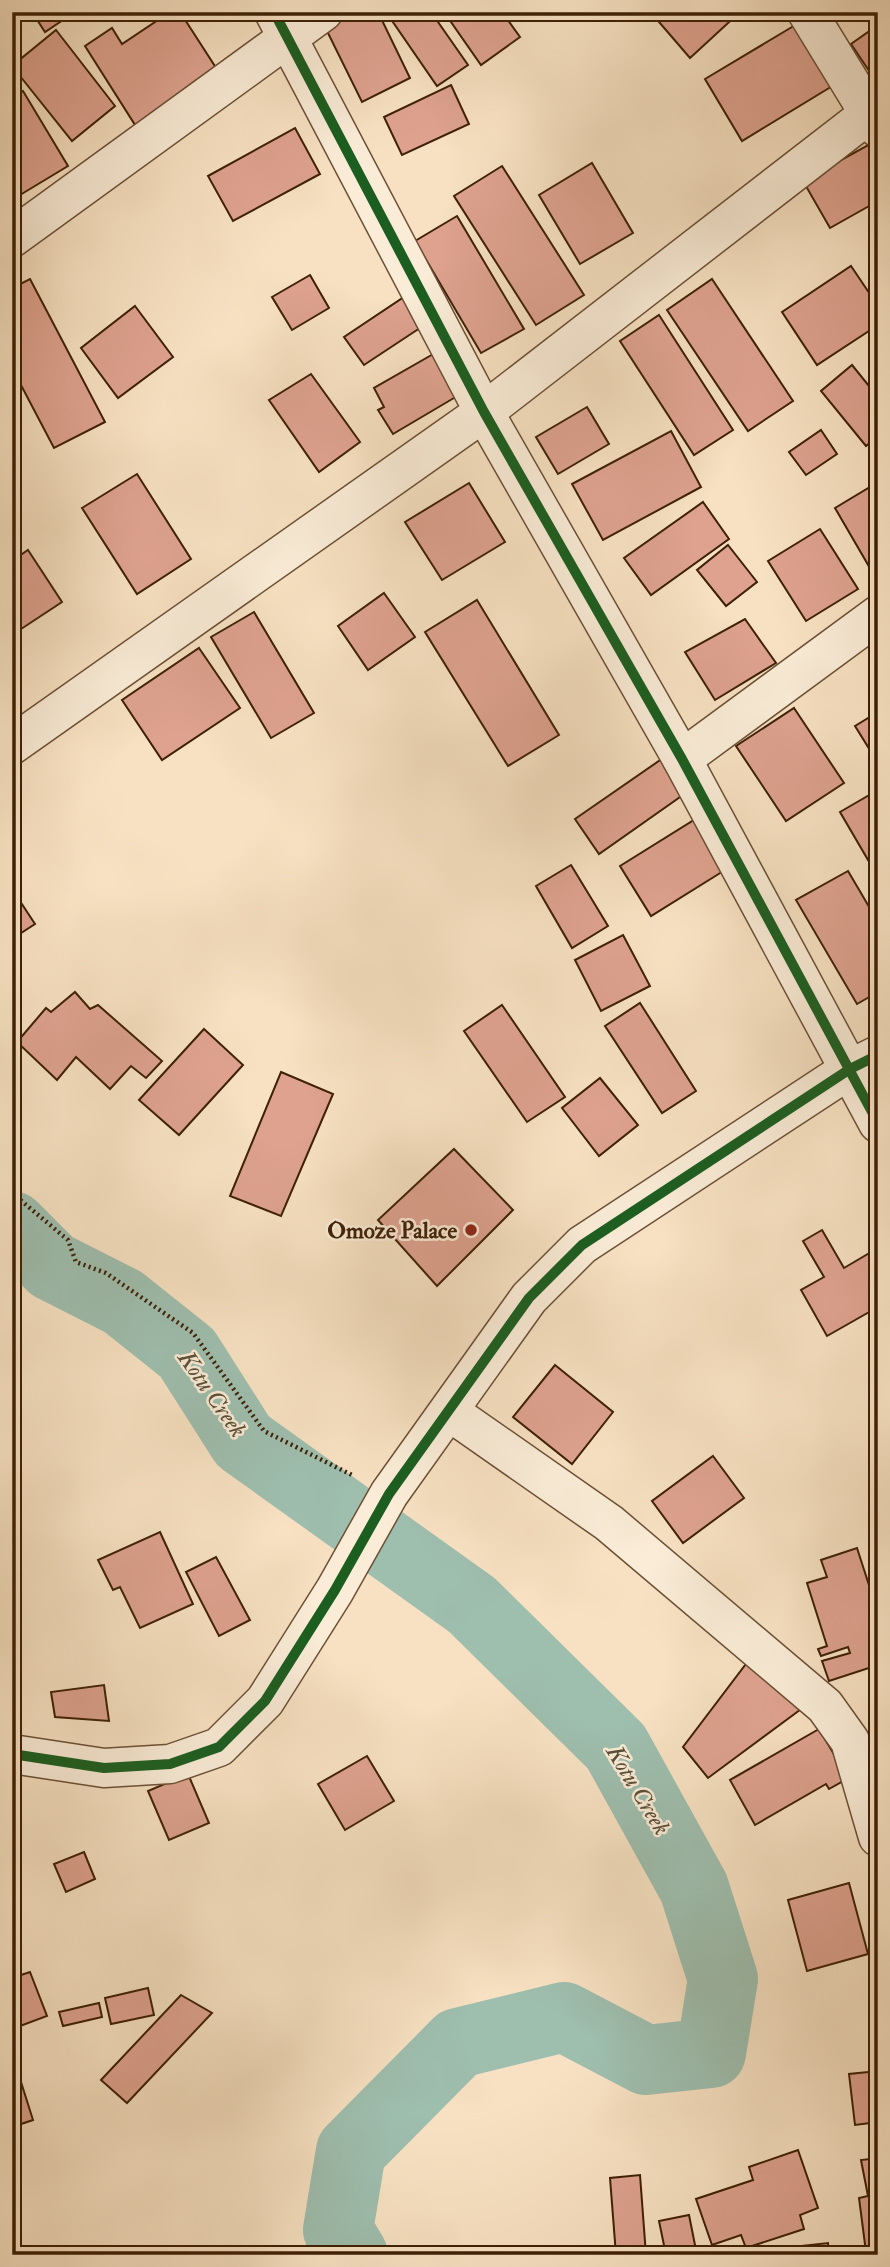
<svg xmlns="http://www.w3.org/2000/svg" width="890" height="2267" viewBox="0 0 890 2267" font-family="'IM FELL Double Pica',serif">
<rect width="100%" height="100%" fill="#f7e1c2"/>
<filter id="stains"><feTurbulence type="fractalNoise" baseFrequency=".00286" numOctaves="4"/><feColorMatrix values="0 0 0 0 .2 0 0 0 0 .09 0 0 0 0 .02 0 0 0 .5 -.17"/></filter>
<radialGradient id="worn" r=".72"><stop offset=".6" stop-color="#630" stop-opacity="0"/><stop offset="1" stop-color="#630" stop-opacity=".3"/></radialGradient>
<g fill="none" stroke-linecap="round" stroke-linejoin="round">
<path stroke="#9ebeae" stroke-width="70" d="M12,1226L52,1266L123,1302L187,1353L243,1441L472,1605L616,1747L694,1888L723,1979L711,2053L646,2060L564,2017L458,2043L351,2151L338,2230L353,2255"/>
</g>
<g fill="#dea28f" stroke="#3e2006" stroke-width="2">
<path d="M38,12H67L69,16L45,32L34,15Z"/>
<path d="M170,12H180L220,74L137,128L85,46L112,28L122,44Z"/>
<path d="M351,12H378L410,78L362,102L324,25Z"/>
<path d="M386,12H431L468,65L437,86Z"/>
<path d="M444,12H502L520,37L481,65Z"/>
<path d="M656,12H740L690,58L653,15Z"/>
<path d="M797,24L834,85L742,141L705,79Z"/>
<path d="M878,25V84L851,44Z"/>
<path d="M56,30L115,106L72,141L12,66Z"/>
<path d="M451,85L469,124L402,155L384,117Z"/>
<path d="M23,91L68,166L20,195L12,182V97Z"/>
<path d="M295,128L320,174L233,221L208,176Z"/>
<path d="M870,144L878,159V201L830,228L803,181Z"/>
<path d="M592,163L633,233L580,264L539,195Z"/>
<path d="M502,166L584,295L536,325L454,196Z"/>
<path d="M457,216L524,329L481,353L415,241Z"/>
<path d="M851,266L878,306V325L817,365L782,312Z"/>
<path d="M310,275L329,308L292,330L272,297Z"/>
<path d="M30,279L105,422L54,448L12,368V288Z"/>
<path d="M712,279L793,401L748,431L667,310Z"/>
<path d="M410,293L429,322L364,365L344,337Z"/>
<path d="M135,306L173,357L118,398L81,348Z"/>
<path d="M659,315L733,430L694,455L620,341Z"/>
<path d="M435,353L459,395L393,434L378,410L384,407L374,388Z"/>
<path d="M852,365L878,397V436L866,446L821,391Z"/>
<path d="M311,374L360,442L319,472L269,400Z"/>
<path d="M587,407L609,444L558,474L536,437Z"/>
<path d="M821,430L837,454L806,475L789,452Z"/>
<path d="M671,431L701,487L603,540L572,484Z"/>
<path d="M137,474L191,559L137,594L82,508Z"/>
<path d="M469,483L505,542L442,580L405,522Z"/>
<path d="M875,484L878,574L874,575L835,508Z"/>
<path d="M703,502L729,539L651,595L624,558Z"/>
<path d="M820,529L858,589L806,621L768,561Z"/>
<path d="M728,545L757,582L726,606L697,570Z"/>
<path d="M28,550L62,602L12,635V561Z"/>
<path d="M384,593L415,637L368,670L338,626Z"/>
<path d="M477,600L559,735L508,766L425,632Z"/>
<path d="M254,612L314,713L271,738L211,637Z"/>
<path d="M745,619L776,663L715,700L685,652Z"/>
<path d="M199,648L240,708L162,760L122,700Z"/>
<path d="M794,708L844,783L786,821L736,746Z"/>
<path d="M878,712V763L855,726Z"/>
<path d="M666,756L690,790L599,854L575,819Z"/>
<path d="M878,790V877L840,812Z"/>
<path d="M694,820L725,870L651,916L620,866Z"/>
<path d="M571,865L608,926L572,948L536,886Z"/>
<path d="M848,871L878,922V992L857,1004L796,900Z"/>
<path d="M12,889L35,924L12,939Z"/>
<path d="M623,935L650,986L601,1011L575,960Z"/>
<path d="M75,992L90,1009L98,1005L162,1061L146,1078L131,1066L110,1089L76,1057L57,1080L17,1042L46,1008L51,1012Z"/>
<path d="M640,1003L696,1091L662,1113L605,1026Z"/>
<path d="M502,1005L565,1097L527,1122L464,1031Z"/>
<path d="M204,1029L243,1065L179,1135L139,1100Z"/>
<path d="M281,1072L333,1094L281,1216L230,1196Z"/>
<path d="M600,1078L638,1125L599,1156L562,1108Z"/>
<path d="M454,1149L513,1210L437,1286L378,1220Z"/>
<path d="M822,1230L844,1268L878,1248V1307L827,1336L801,1290L824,1277L803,1241Z"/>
<path d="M555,1365L613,1412L572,1464L513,1417Z"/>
<path d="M713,1456L744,1498L683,1543L652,1501Z"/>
<path d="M160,1532L193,1604L140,1628L120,1587L113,1590L98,1560Z"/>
<path d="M857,1548L878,1613V1665L829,1681L822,1661L850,1653L848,1647L821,1656L818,1649L827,1646L807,1583L827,1577L821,1560Z"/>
<path d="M216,1557L250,1620L219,1636L186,1572Z"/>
<path d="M755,1652L808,1704L708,1778L683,1747Z"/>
<path d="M104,1685L109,1721L55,1717L51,1692Z"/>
<path d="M819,1729L835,1756L854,1775L829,1789L826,1784L755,1825L730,1780Z"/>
<path d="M367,1756L394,1801L345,1830L318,1784Z"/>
<path d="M188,1774L209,1823L169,1840L148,1791Z"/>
<path d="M84,1852L95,1879L66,1892L54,1864Z"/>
<path d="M849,1883L868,1954L807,1971L788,1900Z"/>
<path d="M30,1972L47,2016L12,2029V1978Z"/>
<path d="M148,1988L154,2015L111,2024L105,1998Z"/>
<path d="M181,1995L212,2013L127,2103L101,2080Z"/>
<path d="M99,2003L102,2017L63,2026L59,2012Z"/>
<path d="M12,2063H15L33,2120L12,2127Z"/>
<path d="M878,2071V2122L855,2125L849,2074Z"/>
<path d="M798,2150L818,2208L800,2215L804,2229L746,2248L741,2235L712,2245L696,2199L753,2180L749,2167Z"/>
<path d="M878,2158V2250L866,2252L859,2198L868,2196L861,2160Z"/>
<path d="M640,2175L646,2255H616L610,2178Z"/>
<path d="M689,2215L697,2255H666L659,2221Z"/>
<path d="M828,2243L829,2255H748L747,2252Z"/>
</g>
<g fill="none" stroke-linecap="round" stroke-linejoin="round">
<defs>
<g id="minor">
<path d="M274,12L484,412L682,759L878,1123"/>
<path d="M807,12L878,128"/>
<path d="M12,238L323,12"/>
<path d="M12,745L484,412L878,107"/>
<path d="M682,759L878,615"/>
<path d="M450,1412L609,1523L825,1706L850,1741L878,1837"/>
<path d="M12,1754L104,1768L170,1764L219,1747L265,1701L335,1590L389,1494L529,1298L582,1245L850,1069L878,1055"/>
</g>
</defs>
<use href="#minor" stroke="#6c5035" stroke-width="41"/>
<path stroke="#3e2006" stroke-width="4.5" stroke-dasharray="2 3.5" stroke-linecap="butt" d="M12,1193L68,1240L76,1262L106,1273L193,1333L264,1431L354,1476"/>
<use href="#minor" stroke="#faecd7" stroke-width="38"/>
<defs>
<g id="cycleway">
<path d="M274,12L484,412L682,759L878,1123"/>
<path d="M12,1754L104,1768L170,1764L219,1747L265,1701L335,1590L389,1494L529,1298L582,1245L850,1069L878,1055"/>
</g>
</defs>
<use href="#cycleway" stroke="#faecd7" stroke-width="15"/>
<use href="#cycleway" stroke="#1b5e20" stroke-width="10"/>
</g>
<circle fill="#8f2418" stroke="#faecd7" stroke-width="2.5" cx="471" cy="1230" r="7"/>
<g text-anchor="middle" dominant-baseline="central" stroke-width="5" stroke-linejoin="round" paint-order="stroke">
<g font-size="23" font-weight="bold" fill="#3e2006" stroke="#faecd7" text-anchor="end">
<text x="457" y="1230">Omoze Palace</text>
</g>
<g font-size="24" font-style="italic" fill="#5b4f38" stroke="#faecd7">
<text transform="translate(212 1394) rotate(55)">Kotu Creek</text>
<text transform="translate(638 1790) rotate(59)">Kotu Creek</text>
</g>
</g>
<rect width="890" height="2267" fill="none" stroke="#f7e1c2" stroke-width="42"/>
<rect x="14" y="14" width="862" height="2239" fill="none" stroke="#3e2006" stroke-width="3.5"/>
<rect x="21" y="21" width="848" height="2225" fill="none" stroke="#3e2006" stroke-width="2"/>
<rect width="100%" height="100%" filter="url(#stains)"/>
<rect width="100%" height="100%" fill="url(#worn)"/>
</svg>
